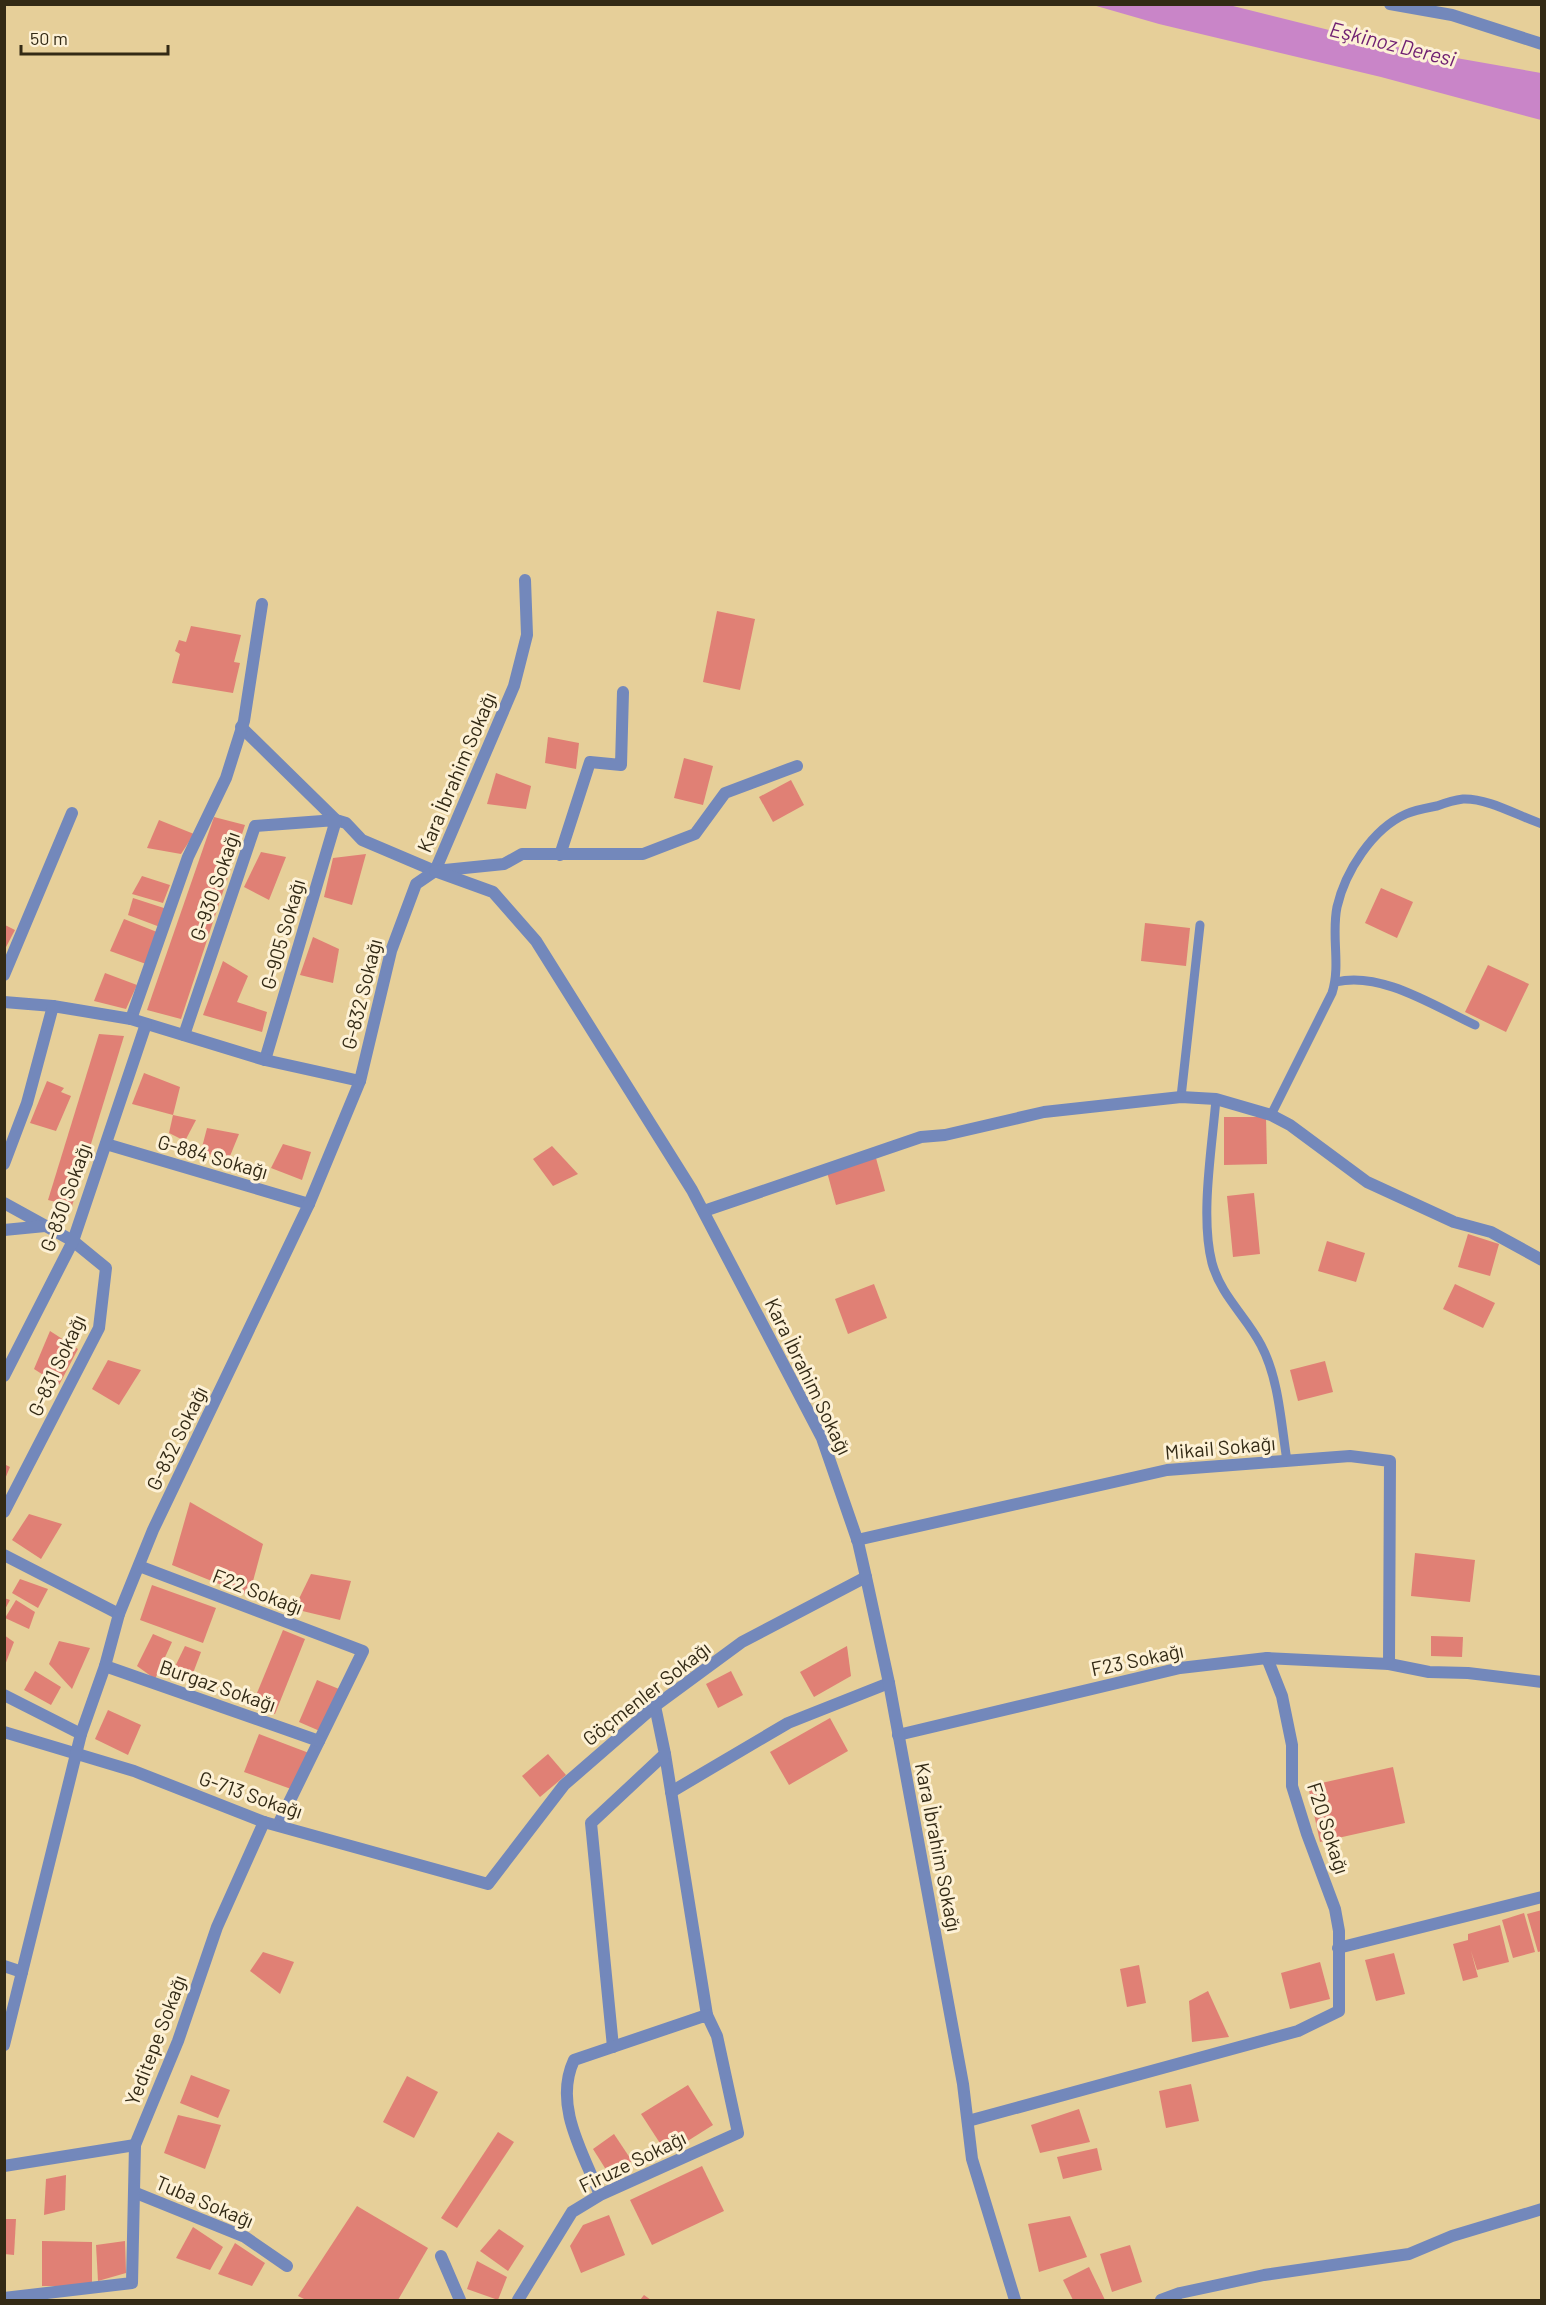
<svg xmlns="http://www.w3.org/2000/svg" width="1546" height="2305" viewBox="0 0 1546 2305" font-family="Barlow,sans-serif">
<rect width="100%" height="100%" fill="#e6cf99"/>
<path fill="#c985c8" d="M1093,5H1229L1405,49L1541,73V120L1381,77L1159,24Z"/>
<g fill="#e08075">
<path d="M717,611L755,619L740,690L703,682Z"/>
<path d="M191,626L241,635L234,662L240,663L233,693L172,683L180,654L175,651L179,640L186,642Z"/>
<path d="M548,737L579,743L576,769L545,763Z"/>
<path d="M684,758L713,766L703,805L674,798Z"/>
<path d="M496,773L531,786L526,809L487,804Z"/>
<path d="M791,780L804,805L773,822L759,797Z"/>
<path d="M214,817L245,825L181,1019L147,1010Z"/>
<path d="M159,820L194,834L181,854L147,848Z"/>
<path d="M261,852L286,857L269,900L244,887Z"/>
<path d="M366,854L352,905L324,897L333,858Z"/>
<path d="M142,876L170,885L163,903L132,894Z"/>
<path d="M1381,888L1413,902L1397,938L1365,923Z"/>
<path d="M133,898L167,909L160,927L128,915Z"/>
<path d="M124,919L157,932L146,964L110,951Z"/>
<path d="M1145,923L1190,928L1186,966L1141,961Z"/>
<path d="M5,925L15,930L5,949Z"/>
<path d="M313,937L339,949L333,983L300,975Z"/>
<path d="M223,961L248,976L237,1002L267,1012L262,1032L203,1015Z"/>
<path d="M1488,965L1529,984L1506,1032L1465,1012Z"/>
<path d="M105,973L137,985L126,1009L94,1001Z"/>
<path d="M99,1034L124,1036L72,1206L48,1200Z"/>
<path d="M144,1073L180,1087L173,1115L132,1104Z"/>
<path d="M47,1081L64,1088L61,1092L71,1096L56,1131L30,1123Z"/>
<path d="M173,1115L196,1120L185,1141L169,1133Z"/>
<path d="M1224,1117H1266L1267,1164L1224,1165Z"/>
<path d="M207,1128L239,1134L228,1161L201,1151Z"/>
<path d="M283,1144L311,1152L302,1180L271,1168Z"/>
<path d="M552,1146L578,1174L553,1186L533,1159Z"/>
<path d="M876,1158L885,1191L836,1205L827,1172Z"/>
<path d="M1254,1193L1260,1254L1233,1257L1227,1196Z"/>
<path d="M1468,1234L1499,1244L1490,1276L1458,1267Z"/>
<path d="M1327,1241L1365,1253L1356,1282L1318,1271Z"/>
<path d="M874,1284L887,1318L848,1334L835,1299Z"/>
<path d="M1455,1284L1495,1303L1483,1328L1443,1309Z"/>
<path d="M50,1331L78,1349L59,1385L34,1369Z"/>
<path d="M108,1360L141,1370L119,1405L92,1389Z"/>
<path d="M1325,1361L1333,1392L1298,1401L1290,1370Z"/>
<path d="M4,1464L10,1467L5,1479H4Z"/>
<path d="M190,1502L263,1544L249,1596L172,1565Z"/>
<path d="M29,1514L62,1524L41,1559L12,1540Z"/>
<path d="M1415,1553L1475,1560L1470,1602L1411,1596Z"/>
<path d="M311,1574L351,1581L340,1620L294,1609Z"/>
<path d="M20,1579L48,1589L38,1608L12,1593Z"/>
<path d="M152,1585L216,1608L203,1643L140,1620Z"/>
<path d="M4,1598L10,1600L4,1611Z"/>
<path d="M16,1600L35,1612L29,1629L5,1618Z"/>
<path d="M283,1630L305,1639L275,1714L252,1705Z"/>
<path d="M153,1634L172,1642L155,1679L137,1666Z"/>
<path d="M4,1635L14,1642L5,1665H4Z"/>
<path d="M1431,1636L1463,1637L1462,1657L1431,1656Z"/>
<path d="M59,1641L90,1648L72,1689L49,1664Z"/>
<path d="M185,1646L201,1652L190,1681L169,1679Z"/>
<path d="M847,1646L851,1676L814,1697L800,1672Z"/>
<path d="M35,1671L61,1687L51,1705L24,1690Z"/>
<path d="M731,1671L743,1695L718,1708L706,1684Z"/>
<path d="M317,1680L339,1689L322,1732L299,1722Z"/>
<path d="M108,1710L141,1725L128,1755L95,1739Z"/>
<path d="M830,1718L848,1751L789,1785L770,1752Z"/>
<path d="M259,1734L309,1753L291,1789L244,1772Z"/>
<path d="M548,1754L566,1775L540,1797L522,1776Z"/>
<path d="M1393,1767L1405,1823L1320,1842L1308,1786Z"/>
<path d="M1542,1910V1951L1538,1952L1527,1914Z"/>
<path d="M1524,1913L1535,1952L1513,1958L1502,1920Z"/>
<path d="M1500,1925L1509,1962L1477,1970L1471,1951L1478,1977L1463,1981L1453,1944L1468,1940V1934Z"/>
<path d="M263,1952L294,1962L280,1994L250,1971Z"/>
<path d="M1394,1953L1405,1994L1376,2001L1365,1960Z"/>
<path d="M1320,1962L1330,1999L1290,2009L1281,1973Z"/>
<path d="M1139,1965L1146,2003L1127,2007L1120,1969Z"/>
<path d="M1208,1991L1229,2037L1192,2042L1189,2001Z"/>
<path d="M191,2075L230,2090L218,2118L180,2103Z"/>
<path d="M407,2076L438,2092L414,2138L383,2122Z"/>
<path d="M1191,2084L1199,2121L1166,2128L1159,2091Z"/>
<path d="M688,2085L713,2125L667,2154L641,2114Z"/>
<path d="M1079,2109L1090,2142L1040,2153L1031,2125Z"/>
<path d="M178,2115L221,2125L205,2169L164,2153Z"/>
<path d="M498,2132L514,2142L457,2228L441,2218Z"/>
<path d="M614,2134L632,2161L610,2176L593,2149Z"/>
<path d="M1097,2148L1102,2170L1063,2179L1057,2157Z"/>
<path d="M702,2166L724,2211L652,2245L630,2200Z"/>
<path d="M66,2175L65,2210L44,2215L46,2179Z"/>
<path d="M357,2206L428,2248L398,2300H306L298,2296Z"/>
<path d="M609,2215L625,2255L581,2273L570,2246L583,2225Z"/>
<path d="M1070,2216L1087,2257L1039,2272L1028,2224Z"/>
<path d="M4,2219H16L14,2255L4,2254Z"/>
<path d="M193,2227L223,2247L210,2270L176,2258Z"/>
<path d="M499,2229L524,2246L508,2271L480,2251Z"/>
<path d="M42,2241L92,2242V2286H42Z"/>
<path d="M125,2241L126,2273L98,2281L96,2245Z"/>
<path d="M235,2243L265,2263L252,2286L218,2274Z"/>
<path d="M1130,2245L1142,2282L1112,2292L1100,2254Z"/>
<path d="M477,2261L507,2277L498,2300L467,2289Z"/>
<path d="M1089,2267L1105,2300H1073L1063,2280Z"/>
<path d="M644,2295L651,2300H640Z"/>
</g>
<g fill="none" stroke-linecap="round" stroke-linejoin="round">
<g stroke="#7388bb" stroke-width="9">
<path d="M1336,982C1381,971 1434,1006 1475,1025"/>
<path d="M1181,1097L1200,925"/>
<path d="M1216,1099C1212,1148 1200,1217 1212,1263C1221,1296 1246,1316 1261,1345C1279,1379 1281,1423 1287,1461"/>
<path d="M1271,1115L1332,993C1341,965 1331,936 1337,907C1345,872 1372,829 1406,814C1415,810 1427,808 1437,806C1445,803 1455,800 1463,799C1488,798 1518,816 1542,824"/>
</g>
<g stroke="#7388bb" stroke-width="12">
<path d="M1390,4L1452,15L1542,44"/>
<path d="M241,727L336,820L346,823L362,840L435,871"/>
<path d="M560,855L590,762L621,765L623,692"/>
<path d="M435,871L514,686L527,635L525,580"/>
<path d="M4,975L72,813"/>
<path d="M4,1002L53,1006"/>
<path d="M131,1019L188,857L226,778L244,721L262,604"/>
<path d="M184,1035L255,826L336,820L265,1060"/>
<path d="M106,1144L309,1204"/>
<path d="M4,1164L27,1103L53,1006L131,1019L265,1060L360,1081"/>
<path d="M4,1203L73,1241L106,1268L99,1328L4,1512"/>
<path d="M704,1211L921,1137L945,1135L1044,1112L1181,1097L1216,1099L1271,1115L1290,1125L1367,1182L1454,1222L1491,1232L1542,1260"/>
<path d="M4,1230L45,1226"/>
<path d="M4,1376L73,1241L146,1024"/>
<path d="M857,1540L1167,1470L1350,1456L1390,1461L1389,1664"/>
<path d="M4,1555L119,1614"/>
<path d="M139,1566L363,1651L278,1825"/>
<path d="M105,1666L319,1741"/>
<path d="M4,1695L81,1734"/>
<path d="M4,1732L134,1771L264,1822L488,1884L564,1785L655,1706L742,1642L866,1577"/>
<path d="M898,1735L1180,1668L1267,1658L1389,1664L1429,1672L1468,1673L1542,1682"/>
<path d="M665,1754L707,2015"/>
<path d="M671,1792L788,1723L889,1683"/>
<path d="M1338,1948L1542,1897"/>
<path d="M4,1966L22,1972"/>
<path d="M4,2045L81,1734L105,1666L119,1614L153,1530L309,1204L360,1081L391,951L416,884L435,871L504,864L522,854H643L695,834L725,793L797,766"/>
<path d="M613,2047L591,1823L665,1754L655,1706"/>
<path d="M968,2121L1298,2031L1339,2011V1931L1335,1909L1307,1834L1292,1786V1745L1282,1696L1267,1658"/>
<path d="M4,2166L135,2145"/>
<path d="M136,2193L245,2237L287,2266"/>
<path d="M441,2256L460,2300"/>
<path d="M4,2298L132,2283L135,2145L178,2041L217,1927L264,1822"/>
<path d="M518,2300L572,2212L600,2195L738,2133L717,2036L707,2015L574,2060C553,2105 583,2153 600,2195"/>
<path d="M1161,2300L1180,2293L1264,2275L1409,2254L1452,2236L1542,2209"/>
</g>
<path stroke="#7388bb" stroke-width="12" d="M435,871L493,892L536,941L692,1190L822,1438L858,1542L866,1577L889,1683L963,2084L972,2159L1015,2300"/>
</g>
<g text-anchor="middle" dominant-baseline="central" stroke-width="6" stroke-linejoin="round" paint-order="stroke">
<g font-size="20" fill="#332a15" stroke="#fdf1d6">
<text transform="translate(456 772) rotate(-67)">Kara İbrahim Sokağı</text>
<text transform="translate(214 886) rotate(-71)">G-930 Sokağı</text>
<text transform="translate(282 934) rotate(-74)">G-905 Sokağı</text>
<text transform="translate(361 994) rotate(-76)">G-832 Sokağı</text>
<text transform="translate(213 1156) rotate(16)">G-884 Sokağı</text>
<text transform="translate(65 1197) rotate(-70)">G-830 Sokağı</text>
<text transform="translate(56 1365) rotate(-65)">G-831 Sokağı</text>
<text transform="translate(809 1376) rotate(64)">Kara İbrahim Sokağı</text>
<text transform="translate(176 1438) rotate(-64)">G-832 Sokağı</text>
<text transform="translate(1220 1447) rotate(-5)">Mikail Sokağı</text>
<text transform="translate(258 1591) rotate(21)">F22 Sokağı</text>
<text transform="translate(1137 1659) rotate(-12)">F23 Sokağı</text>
<text transform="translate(218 1685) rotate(19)">Burgaz Sokağı</text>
<text transform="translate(646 1693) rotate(-38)">Göçmenler Sokağı</text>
<text transform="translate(251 1794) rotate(19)">G-713 Sokağı</text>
<text transform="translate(1329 1828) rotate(72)">F20 Sokağı</text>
<text transform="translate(939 1847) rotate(79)">Kara İbrahim Sokağı</text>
<text transform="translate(155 2040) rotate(-69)">Yeditepe Sokağı</text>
<text transform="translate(632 2161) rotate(-26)">Firuze Sokağı</text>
<text transform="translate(205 2201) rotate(23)">Tuba Sokağı</text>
</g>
<g font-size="21" font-style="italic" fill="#6f1f71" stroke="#fdf1d6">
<text transform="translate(1393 43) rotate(14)">Eşkinoz Deresi</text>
</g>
</g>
<rect width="1546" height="2305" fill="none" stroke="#332a15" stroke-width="12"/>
<path d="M21 45v9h147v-9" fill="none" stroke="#332a15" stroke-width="3"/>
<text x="30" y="45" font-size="18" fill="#332a15" stroke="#fdf1d6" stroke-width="4.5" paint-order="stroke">50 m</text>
</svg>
